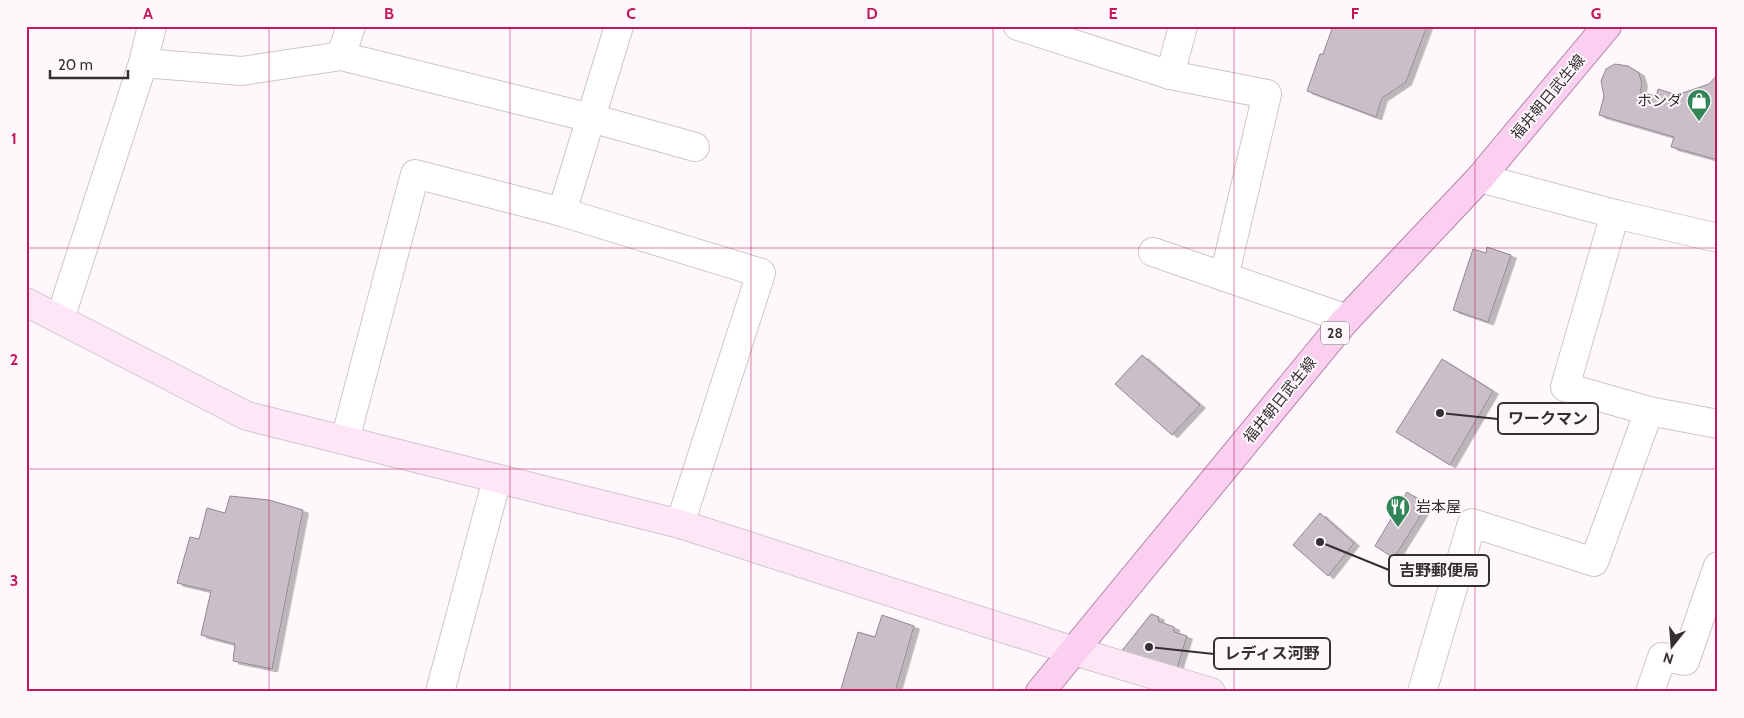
<svg xmlns="http://www.w3.org/2000/svg" width="1744" height="718" viewBox="0 0 1744 718" font-family="Cabin,'Noto Sans JP',sans-serif">
<defs>
<filter id="shadow"><feDropShadow dx="5.5" dy="3" stdDeviation="0" flood-color="#0004"/></filter>
</defs>
<rect width="100%" height="100%" fill="#fef8fc"/>
<g fill="#cabfc6" stroke="#91878e" filter="url(#shadow)">
<path d="M1333,26H1427L1406,82L1382,98L1376,117L1307,91L1320,54H1323Z"/>
<path d="M1615,64L1628,66L1639,73L1642,84L1640,92L1656,96L1658,89L1677,95L1709,84L1718,74V160L1671,147L1674,137L1599,115L1604,96L1601,81L1606,69Z"/>
<path d="M1487,247L1511,255L1488,322L1453,310L1473,249L1486,253Z"/>
<path d="M1142,355L1200,405L1172,435L1115,384Z"/>
<path d="M1442,359L1493,391L1450,465L1396,432Z"/>
<path d="M1407,492L1427,505L1394,558L1375,546Z"/>
<path d="M230,496L269,500L303,510L272,669L233,661L235,644L201,635L211,591L177,583L190,537L199,539L207,508L225,513Z"/>
<path d="M1320,513L1354,543L1328,576L1293,545Z"/>
<path d="M1151,614L1159,617L1158,621L1174,627V632L1187,636L1177,668L1120,653Z"/>
<path d="M882,615L914,626L895,692H840L858,632L875,637Z"/>
</g>
<g fill="none" stroke-linecap="round" stroke-linejoin="round">
<defs>
<g id="street">
<path d="M619,26L562,212L761,273L680,524"/>
<path d="M1018,26L1170,75L1267,94L1224,277"/>
<path d="M341,56L351,26"/>
<path d="M143,63L242,71L341,56L591,118L695,147"/>
<path d="M1170,75L1183,26"/>
<path d="M1480,178L1615,214L1718,238"/>
<path d="M1615,214L1565,387L1649,411L1718,424"/>
<path d="M1153,252L1347,319"/>
<path d="M60,319L143,63L152,26"/>
<path d="M345,440L415,174L562,212"/>
<path d="M440,692L497,479"/>
<path d="M1422,692L1472,523L1594,562L1649,411"/>
<path d="M1650,692L1662,657L1685,661L1718,566"/>
</g>
<path id="secondary" d="M26,302L247,416L680,524L1074,651L1211,692"/>
<path id="primary" d="M1040,692L1344,322L1480,178L1607,26"/>
</defs>
<use href="#street" stroke="#cfc5cc" stroke-width="30"/>
<use href="#secondary" stroke="#cfc5cc" stroke-width="30"/>
<use href="#primary" stroke="#b482a6" stroke-width="30"/>
<use href="#street" stroke="#fff" stroke-width="28"/>
<use href="#secondary" stroke="#fde7f7" stroke-width="28"/>
<use href="#primary" stroke="#fbcfef" stroke-width="28"/>
</g>
<path fill="none" stroke="#c2185b" stroke-width="1" stroke-opacity="0.55" d="M269,26V692M510,26V692M751,26V692M993,26V692M1234,26V692M1475,26V692M26,248H1718M26,469H1718"/>
<defs>
<symbol id="shop-pin" viewBox="-11 -11 22 30"><path d="M0 17L-7.5 6A9.5 9.5 0 1 1 7.5 6Z" fill="#328557" stroke="#fef8fc"/><path d="M-5-2.5h2.3a2.7 3.5 0 0 1 5.4 0H5L5.5 6h-11ZM-1.5-2.5h3a1.5 2.3 0 0 0-3 0Z" fill="#fff"/></symbol>
<symbol id="restaurant-pin" viewBox="-11 -11 22 30"><path d="M0 17L-7.5 6A9.5 9.5 0 1 1 7.5 6Z" fill="#328557" stroke="#fef8fc"/><path d="M-5-6h1v4h1v-4h1v4h1v-4h1v5L-1.5 .5V6h-2V.5L-5-1ZM5-6V6H3V1.5H1.5Q1.5-4 5-6Z" fill="#fff"/></symbol>
</defs>
<g fill-rule="evenodd">
<use href="#shop-pin" x="1685" y="87" width="28" height="38"/>
<use href="#restaurant-pin" x="1384" y="493" width="28" height="38"/>
</g>
<g text-anchor="middle" dominant-baseline="central" stroke-width="4" stroke-linejoin="round" paint-order="stroke">
<rect fill="#fef8fc" stroke="#716b6f" stroke-width="1" x="1321" y="321.5" width="28" height="23" rx="4"/>
<g font-size="14" font-weight="bold" fill="#342f32">
<text x="1335" y="333">28</text>
</g>
<g font-size="15" fill="#342f32" stroke="#fef8fc">
<text transform="translate(1548 97) rotate(-50)">福井朝日武生線</text>
<text transform="translate(1280 400) rotate(-51)">福井朝日武生線</text>
</g>
<g font-size="15" fill="#342f32" stroke="#fef8fc" text-anchor="end">
<text x="1682" y="101">ホンダ</text>
<text x="1416" y="507" text-anchor="start">岩本屋</text>
</g>
</g>
<path fill="none" stroke="#342f32" stroke-width="2" d="M1440 413L1498 419M1320 542L1389 570M1149 647L1214 654"/>
<g fill="#342f32" stroke="#fef8fc" stroke-width="2">
<circle cx="1440" cy="413" r="5"/>
<circle cx="1320" cy="542" r="5"/>
<circle cx="1149" cy="647" r="5"/>
</g>
<g fill="#fef8fc" stroke="#342f32" stroke-width="2">
<rect x="1498" y="403" width="100" height="31" rx="5"/>
<rect x="1389" y="555" width="100" height="31" rx="5"/>
<rect x="1214" y="638" width="116" height="31" rx="5"/>
</g>
<g font-size="16" text-anchor="middle" font-weight="bold" fill="#342f32">
<text x="1548" y="424">ワークマン</text>
<text x="1439" y="576">吉野郵便局</text>
<text x="1272" y="659">レディス河野</text>
</g>
<rect width="1744" height="718" fill="none" stroke="#fef8fc" stroke-width="55"/>
<g transform="translate(1672 646) rotate(197)" stroke="#fef8fc" stroke-width="4" paint-order="stroke">
<path d="M0-4L9 19L0 12L-9 19Z" fill="#342f32"/>
<text y="-8" font-size="14" font-weight="bold" text-anchor="middle" fill="#342f32">N</text>
</g>
<path d="M50 70v8h78v-8" fill="none" stroke="#342f32" stroke-width="2.5"/>
<text x="58" y="70" font-size="15" fill="#342f32" stroke="#fef8fc" stroke-width="4" paint-order="stroke">20 m</text>
<rect x="28" y="28" width="1688" height="662" fill="none" stroke="#c2185b" stroke-width="2"/>
<g font-size="16" text-anchor="middle" font-weight="bold" fill="#c2185b">
<text x="148" y="19">A</text>
<text x="389" y="19">B</text>
<text x="631" y="19">C</text>
<text x="872" y="19">D</text>
<text x="1113" y="19">E</text>
<text x="1355" y="19">F</text>
<text x="1596" y="19">G</text>
<text x="14" y="144">1</text>
<text x="14" y="365">2</text>
<text x="14" y="586">3</text>
</g>
</svg>
